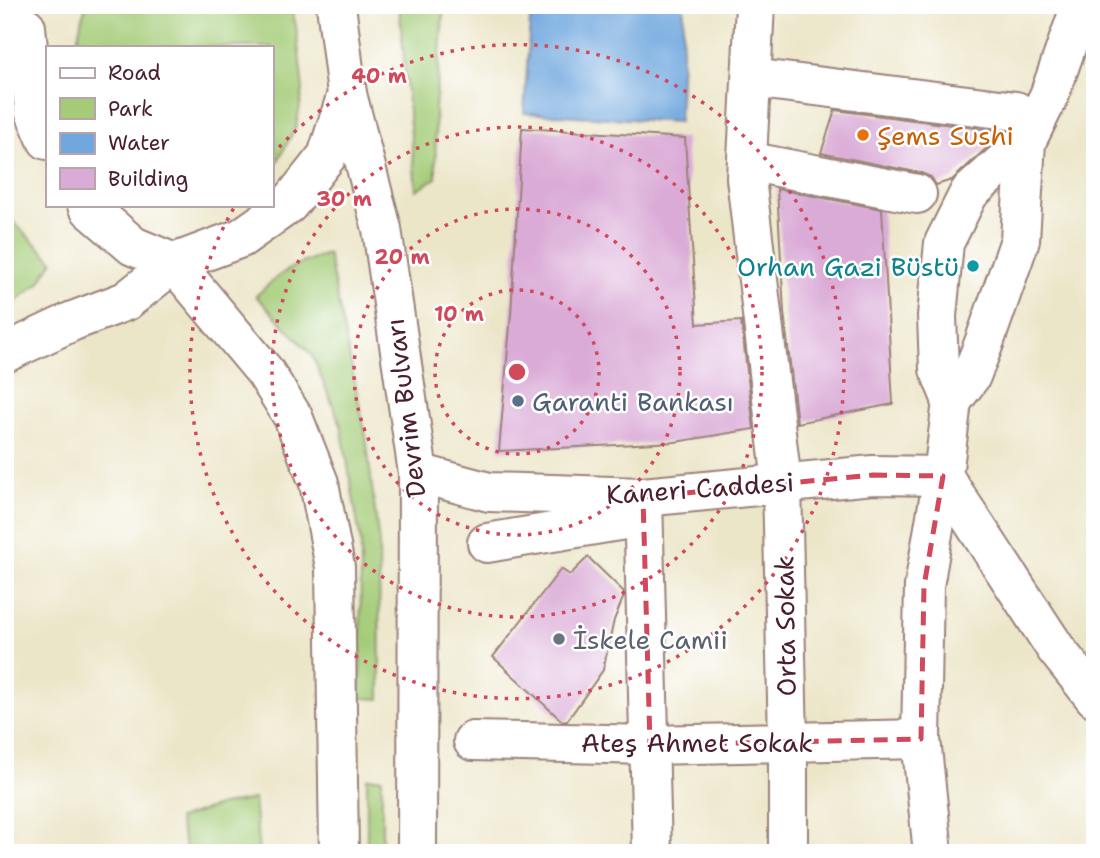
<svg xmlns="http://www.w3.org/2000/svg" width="1100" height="858" viewBox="0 0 1100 858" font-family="'Shantell Sans',sans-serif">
<rect width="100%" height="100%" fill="#fff"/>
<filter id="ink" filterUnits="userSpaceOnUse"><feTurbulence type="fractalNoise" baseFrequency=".0143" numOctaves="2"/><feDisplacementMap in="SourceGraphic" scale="14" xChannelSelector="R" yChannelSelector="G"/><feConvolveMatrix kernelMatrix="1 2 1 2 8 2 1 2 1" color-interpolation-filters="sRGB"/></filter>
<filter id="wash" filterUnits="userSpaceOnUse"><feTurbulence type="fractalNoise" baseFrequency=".00686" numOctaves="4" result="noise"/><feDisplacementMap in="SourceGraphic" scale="28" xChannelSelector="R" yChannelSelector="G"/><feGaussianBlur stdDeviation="1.57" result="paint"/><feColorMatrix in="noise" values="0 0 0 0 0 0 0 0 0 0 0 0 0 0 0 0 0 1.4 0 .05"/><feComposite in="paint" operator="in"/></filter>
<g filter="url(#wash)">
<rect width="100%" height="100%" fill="#ece6c9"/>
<g fill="#a4cc78" stroke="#777652" stroke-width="2">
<path d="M86,5H290L296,26L303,90L296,127L277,162L271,166V47H76L81,22Z"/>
<path d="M399,5H444L435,110L436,178L416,190Z"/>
<path d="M5,214L53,261L39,283L5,310Z"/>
<path d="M328,254L366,436L379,544L380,699L360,698L361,543L341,425L312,355L256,296C282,271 293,264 328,254Z"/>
<rect x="367" y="778" width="15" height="75"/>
<path d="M254,799L259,853H187L178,819L218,806Z"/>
</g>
<path fill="#70a7de" stroke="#5d6384" stroke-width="2" d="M531,5H684L679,122L524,113Z"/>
<g id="blocks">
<g fill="#daabd7">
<path d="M835,110L999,131L992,143L952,180L936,185L931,177L921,173L821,153Z"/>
<path d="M522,128L685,138L697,324L741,321L754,429L675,442L499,451L511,314Z"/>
<path d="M777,189L882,209L893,404L797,423L784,312Z"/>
<path d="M588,557L623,591L624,596L614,620L603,670L567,721H562L493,657L561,569L570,575Z"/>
</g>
</g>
</g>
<g filter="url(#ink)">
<use href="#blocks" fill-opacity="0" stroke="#9b827a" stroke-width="2"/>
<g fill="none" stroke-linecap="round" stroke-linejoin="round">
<defs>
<g id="street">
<path d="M755,5L746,178L782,483L788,742V853"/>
<path d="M752,78L1016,111"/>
<path d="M747,161L917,194"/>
<path d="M643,497L652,853"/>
<path d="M487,543L643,517"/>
<path d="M473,741L650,745L921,739"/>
<path d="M933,853L921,739L924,586L943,476"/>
</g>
<g id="secondary">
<path d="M952,401L939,369L937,316L944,243L969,193L1026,142L1049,96L1081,5"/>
<path d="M418,473L489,492L643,497L873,475L943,476"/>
<path d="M943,476L952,401L971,376L984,343L1020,240L1026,142"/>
<path d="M943,476L1056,649L1095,698"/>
</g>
<g id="primary">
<path d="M26,27L34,110L47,140"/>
<path d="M347,94L382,229L418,473L417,853"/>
<path d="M87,205L90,209L133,246L174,263L219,317L265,372L293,417L319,483L335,567L339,853"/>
<path d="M5,353L73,321L126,301L174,263L241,238L289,204L327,156L347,94L336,5"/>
</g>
</defs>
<use href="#street" stroke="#9b827a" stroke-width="42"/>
<use href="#secondary" stroke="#9b827a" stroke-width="42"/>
<use href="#primary" stroke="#9b827a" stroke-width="42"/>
<use href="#street" stroke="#fff" stroke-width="38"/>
<use href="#secondary" stroke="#fff" stroke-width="38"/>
<use href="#primary" stroke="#fff" stroke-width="38"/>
</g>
</g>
<path fill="none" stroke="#d1495b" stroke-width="5" stroke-dasharray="14 9" stroke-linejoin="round" d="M873,475L943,476L924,586L921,739L650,745L643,497Z"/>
<g fill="none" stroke="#d1495b" stroke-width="3.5" stroke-dasharray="3.5 7">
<circle cx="517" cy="372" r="82"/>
<circle cx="517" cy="372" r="163"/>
<circle cx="517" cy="372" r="245"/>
<path d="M272 155A327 327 0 1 1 235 206"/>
</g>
<circle fill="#e8710a" stroke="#fff" stroke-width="2.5" cx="863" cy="135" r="7"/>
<circle fill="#0f9aa8" stroke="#fff" stroke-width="2.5" cx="973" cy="266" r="7"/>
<circle fill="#5c6f8a" stroke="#fff" stroke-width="2.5" cx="518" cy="401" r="7"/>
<circle fill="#6b7280" stroke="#fff" stroke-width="2.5" cx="559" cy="639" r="7"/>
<g text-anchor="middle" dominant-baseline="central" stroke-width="5" stroke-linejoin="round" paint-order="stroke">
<g font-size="26" fill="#c56008" stroke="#fff" text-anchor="start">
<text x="877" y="135">Şems Sushi</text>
</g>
<g font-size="26" fill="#0d838f" stroke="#fff" text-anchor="end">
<text x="959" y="266">Orhan Gazi Büstü</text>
</g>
<g font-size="26" fill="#4e5e75" stroke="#fff" text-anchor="start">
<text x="532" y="401">Garanti Bankası</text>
</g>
<g font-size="26" fill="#4a1f2b" stroke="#fff">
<text transform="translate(405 408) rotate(-97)">Devrim Bulvarı</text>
<text transform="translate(700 488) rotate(-4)">Kaneri Caddesi</text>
<text transform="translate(785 626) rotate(-91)">Orta Sokak</text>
<text x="697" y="742">Ateş Ahmet Sokak</text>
</g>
<g font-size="26" fill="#5b616d" stroke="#fff" text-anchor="start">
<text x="573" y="639">İskele Camii</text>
</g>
</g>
<circle cx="517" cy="372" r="10" fill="#d1495b" stroke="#fff" stroke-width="3.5"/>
<g font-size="21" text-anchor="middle" font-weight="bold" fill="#d1495b" stroke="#fff" stroke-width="5" stroke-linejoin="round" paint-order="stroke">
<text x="379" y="83">40 m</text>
<text x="344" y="206">30 m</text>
<text x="402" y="264">20 m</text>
<text x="459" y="321">10 m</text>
</g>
<rect width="1100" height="858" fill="none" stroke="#fff" stroke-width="28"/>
<rect x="46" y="46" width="228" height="161" fill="#ffffff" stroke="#b7a5aa" stroke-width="2"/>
<rect x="60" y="68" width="35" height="10" fill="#ffffff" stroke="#b7a5aa" stroke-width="2"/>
<text x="108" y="80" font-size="21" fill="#4a1f2b">Road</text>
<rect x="60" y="98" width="35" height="21" fill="#a4cc78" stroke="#b7a5aa" stroke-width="2"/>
<text x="108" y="116" font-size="21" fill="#4a1f2b">Park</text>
<rect x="60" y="133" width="35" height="21" fill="#70a7de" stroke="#b7a5aa" stroke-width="2"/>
<text x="108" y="150" font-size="21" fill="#4a1f2b">Water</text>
<rect x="60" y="168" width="35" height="21" fill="#daabd7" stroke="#b7a5aa" stroke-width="2"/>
<text x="108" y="186" font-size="21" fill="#4a1f2b">Building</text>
</svg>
